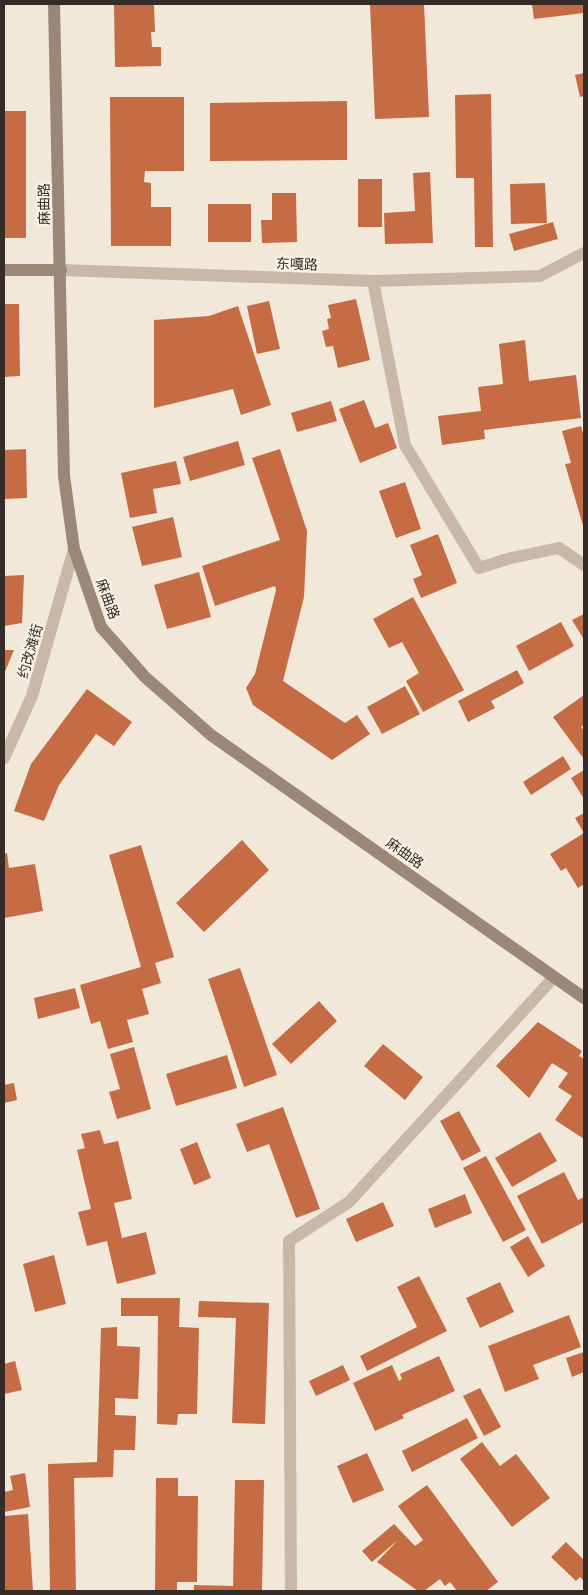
<svg xmlns="http://www.w3.org/2000/svg" width="588" height="1595" viewBox="0 0 588 1595" font-family="'DejaVu Sans','Noto Sans SC',sans-serif">
<rect width="100%" height="100%" fill="#f1e8da"/>
<g fill="#c56c44">
<path d="M114,4H154L155,32H151L152,47H161V66L115,67Z"/>
<path d="M370,4H424L429,117L375,119Z"/>
<path d="M532,4H584V13L534,19Z"/>
<path d="M584,73V96L580,97L575,75Z"/>
<path d="M491,94L493,247H475L474,178H456L455,95Z"/>
<path d="M110,97H184V171H145L144,182L151,183V207H171V246H111Z"/>
<path d="M347,101V160L210,161V103Z"/>
<rect x="4" y="111" width="22" height="127"/>
<path d="M430,172L433,243L385,244L384,213L415,211L413,173Z"/>
<rect x="358" y="179" width="24" height="48"/>
<path d="M545,183L547,223L511,224L510,184Z"/>
<path d="M272,193H296L297,242L262,243L261,220H272Z"/>
<rect x="208" y="204" width="43" height="38"/>
<path d="M553,222L558,239L514,251L509,234Z"/>
<path d="M356,299L370,360L338,368L333,346L326,347L322,331L329,329L327,319L331,318L328,305Z"/>
<path d="M269,301L280,349L257,354L247,306Z"/>
<path d="M4,304H19L20,376L4,377Z"/>
<path d="M238,306L271,405L241,415L233,389L154,408V320L209,316Z"/>
<path d="M525,340L529,381L576,375L581,418L484,430L485,439L442,445L438,416L481,411L478,387L503,384L499,344Z"/>
<path d="M364,400L375,428L388,423L397,448L360,463L339,409Z"/>
<path d="M331,401L337,421L297,432L291,413Z"/>
<path d="M581,426L584,437V529L565,464L571,463L562,431Z"/>
<path d="M238,441L245,465L190,481L183,457Z"/>
<path d="M26,449L27,498L4,499V450Z"/>
<path d="M280,449L307,531L304,597L283,681L345,723L357,715L370,734L332,760L253,705L246,688L255,674L276,590L275,586L215,606L202,566L280,540L252,458Z"/>
<path d="M176,461L181,484L153,489L157,513L130,518L121,473Z"/>
<path d="M405,482L421,529L396,538L379,491Z"/>
<path d="M173,517L182,557L142,566L132,527Z"/>
<path d="M438,534L457,583L421,598L413,579L422,575L410,545Z"/>
<path d="M199,572L211,617L167,629L154,585Z"/>
<path d="M24,575L22,623L4,626V576Z"/>
<path d="M413,597L464,690L423,712L406,681L419,673L402,642L389,648L373,619Z"/>
<path d="M584,614V637L583,638L572,620Z"/>
<path d="M561,622L574,646L529,671L516,646Z"/>
<path d="M4,650H14L4,674Z"/>
<path d="M517,670L524,683L491,701L495,708L468,722L458,701Z"/>
<path d="M405,686L420,714L382,734L367,707Z"/>
<path d="M87,689L132,722L114,746L96,734L59,785L44,821L14,811L31,764Z"/>
<path d="M584,695V725L581,727L584,731V759L553,717Z"/>
<path d="M563,756L571,769L531,795L523,782Z"/>
<path d="M584,770V799L571,778Z"/>
<path d="M584,813V884L578,888L566,868L561,871L550,854L584,833L575,818Z"/>
<path d="M242,840L269,870L204,932L176,903Z"/>
<path d="M141,845L174,957L155,963L161,983L142,989L149,1014L127,1020L133,1042L108,1049L100,1021L91,1024L80,985L141,967L109,855Z"/>
<path d="M7,853L9,868L35,864L43,911L4,918V854Z"/>
<path d="M240,968L277,1075L244,1087L208,979Z"/>
<path d="M75,988L80,1008L38,1019L34,998Z"/>
<path d="M319,1001L337,1021L291,1064L272,1044Z"/>
<path d="M538,1022L582,1051L579,1056L584,1059V1139L555,1120L572,1096L558,1087L568,1073L552,1063L529,1098L496,1066Z"/>
<path d="M383,1044L423,1077L405,1100L364,1066Z"/>
<path d="M134,1047L151,1109L117,1119L109,1092L120,1089L110,1054Z"/>
<path d="M227,1055L237,1088L176,1106L166,1074Z"/>
<path d="M14,1083L17,1100L4,1103V1085Z"/>
<path d="M283,1107L320,1209L296,1218L269,1144L247,1152L236,1124Z"/>
<path d="M459,1111L481,1151L462,1161L440,1121Z"/>
<path d="M100,1130L104,1144L118,1141L132,1199L114,1203L122,1238L146,1232L156,1274L117,1284L107,1241L87,1246L78,1212L91,1209L77,1150L85,1148L81,1134Z"/>
<path d="M540,1132L557,1161L512,1187L495,1158Z"/>
<path d="M197,1142L211,1178L194,1185L180,1149Z"/>
<path d="M486,1156L526,1230L503,1242L463,1168Z"/>
<path d="M564,1172L578,1200L584,1197V1222L542,1244L517,1196Z"/>
<path d="M465,1194L472,1213L435,1228L428,1209Z"/>
<path d="M383,1202L394,1226L356,1242L346,1219Z"/>
<path d="M528,1236L545,1266L528,1277L510,1247Z"/>
<path d="M54,1255L66,1304L35,1312L23,1264Z"/>
<path d="M419,1276L447,1331L367,1371L360,1356L417,1327L397,1287Z"/>
<path d="M500,1282L514,1312L480,1328L466,1298Z"/>
<path d="M121,1298H180L179,1327L199,1328L197,1414H178L177,1425L157,1424L158,1316H121Z"/>
<path d="M199,1301L269,1303L265,1424L232,1423L236,1318L198,1317Z"/>
<path d="M569,1315L581,1347L533,1365L539,1379L505,1392L488,1346Z"/>
<path d="M117,1327V1346L140,1347L138,1399L115,1398V1415L136,1416L135,1450H114L113,1477L74,1478L76,1591H50L48,1464L97,1462L101,1328Z"/>
<path d="M584,1352V1372L572,1377L566,1358Z"/>
<path d="M439,1356L455,1391L402,1415L404,1418L375,1431L353,1383L392,1365L399,1381L402,1379L400,1374Z"/>
<path d="M15,1361L22,1390L4,1394V1364Z"/>
<path d="M343,1365L350,1380L316,1396L309,1381Z"/>
<path d="M480,1388L501,1427L484,1436L463,1396Z"/>
<path d="M467,1418L478,1438L412,1472L402,1451Z"/>
<path d="M482,1442L500,1466L516,1454L550,1498L512,1527L460,1459Z"/>
<path d="M367,1453L384,1490L353,1503L337,1466Z"/>
<path d="M25,1473L30,1507L4,1512V1492L13,1490L10,1476Z"/>
<path d="M156,1478H178V1496H198L197,1582H177V1591H155Z"/>
<path d="M235,1480H264L262,1591H194V1585L233,1586Z"/>
<path d="M427,1485L498,1582L486,1591H457L450,1582L445,1586L440,1579L424,1591H418L377,1562L398,1540L372,1562L362,1551L394,1524L415,1546L423,1540L398,1506Z"/>
<path d="M28,1514L33,1591H4V1516Z"/>
<path d="M566,1542L584,1560V1581L580,1577L576,1581L551,1557Z"/>
</g>
<g fill="none" stroke-linecap="round" stroke-linejoin="round">
<g stroke="#c9b8a6" stroke-width="12">
<path d="M61,270L373,281L540,276L584,253"/>
<path d="M373,281L405,445L479,568L511,558L559,548L584,565"/>
<path d="M4,758L32,696L74,549"/>
<path d="M291,1591L289,1241L349,1202L554,977"/>
</g>
<g stroke="#9c8777" stroke-width="12">
<path d="M54,4L64,476L74,549L101,627L145,677L211,735L584,998"/>
<path d="M4,270H61"/>
</g>
</g>
<g text-anchor="middle" dominant-baseline="central" stroke-width="4.5" stroke-linejoin="round" paint-order="stroke">
<g font-size="14" fill="#352c27" stroke="#f9f1e6">
<text transform="translate(44 204) rotate(-91)">麻曲路</text>
<text transform="translate(297 264) rotate(2)">东嘎路</text>
<text transform="translate(108 599) rotate(70)">麻曲路</text>
<text transform="translate(30 651) rotate(-74)">约改滩街</text>
<text transform="translate(405 853) rotate(35)">麻曲路</text>
</g>
</g>
<rect width="588" height="1595" fill="none" stroke="#352c27" stroke-width="10"/>
</svg>
